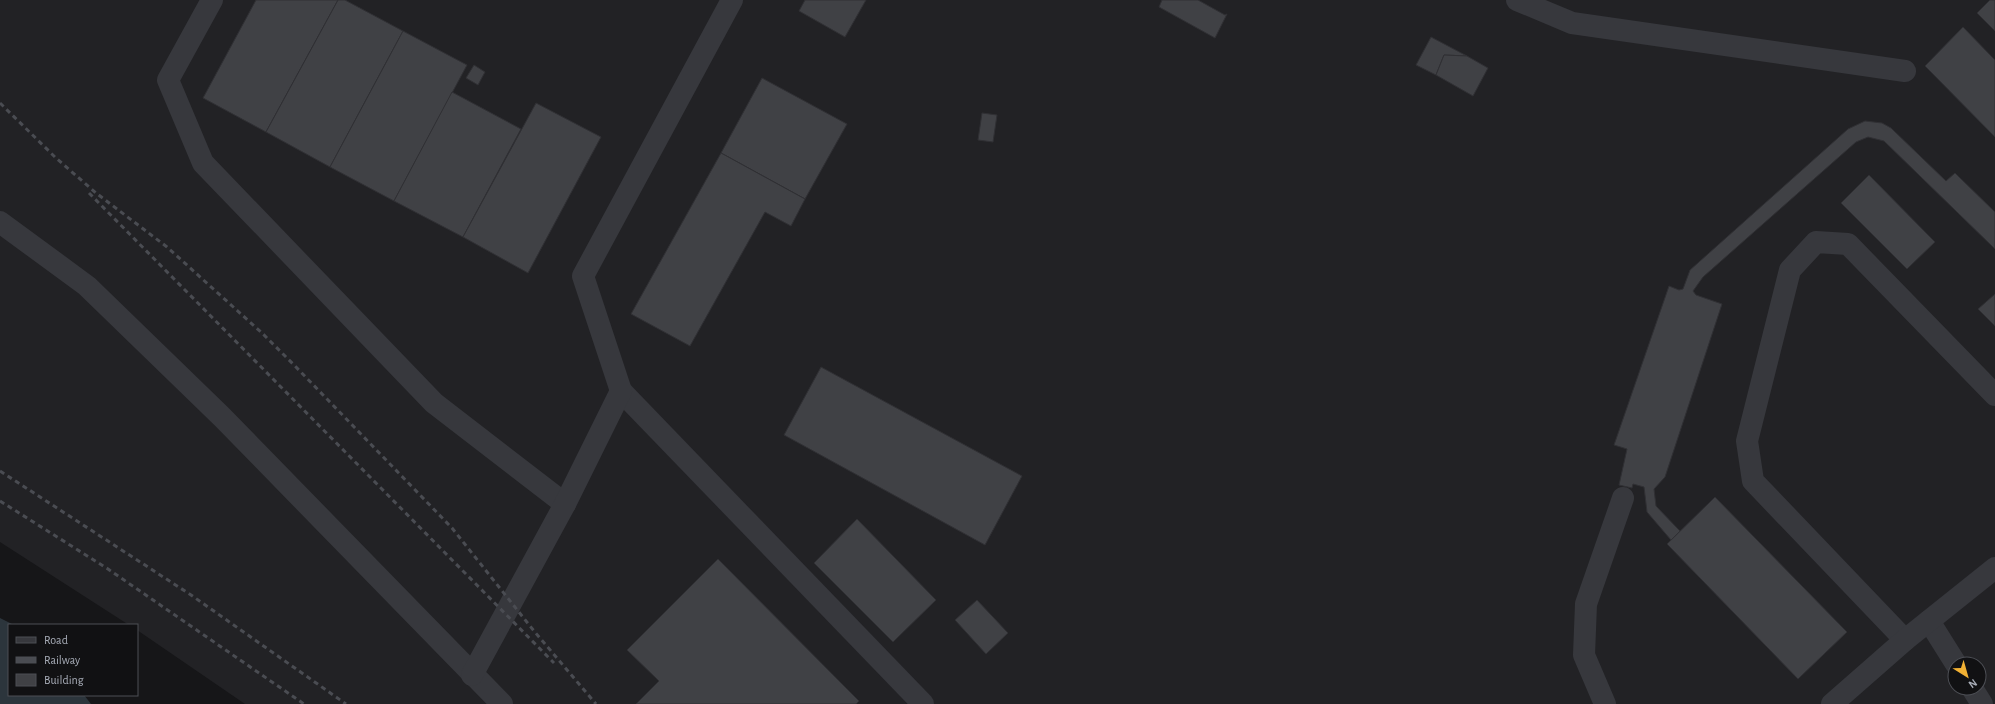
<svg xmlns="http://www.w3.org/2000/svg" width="1995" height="704" viewBox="0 0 1995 704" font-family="'Alegreya Sans',sans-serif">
<rect width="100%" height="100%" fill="#161618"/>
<path fill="#222225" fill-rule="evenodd" d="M0,0H1995V704H245L137,630V625H129L0,542ZM1955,664H1979V688H1955Z"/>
<path fill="#2c353c" d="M0,618L14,625H9V695H84L91,704H0Z"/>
<g fill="#404145" stroke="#303034">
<path d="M256,0H338L266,132L203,98Z"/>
<path d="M338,0H345L403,31L330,167L266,132Z"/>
<path d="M805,0H866L845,37L799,11Z"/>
<path d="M1162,0H1198L1225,15L1227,14L1215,38L1159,7Z"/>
<path d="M1990,0H1995V31L1977,13Z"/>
<path d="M1963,27L1995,60V137L1925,66Z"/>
<path d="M403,31L467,65L394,201L330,167Z"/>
<path d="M1431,37L1467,56L1444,55L1436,75L1416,65Z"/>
<path d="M1444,55L1467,56L1488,68L1473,96L1436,75Z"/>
<path d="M474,65L485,72L478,85L466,78Z"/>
<path d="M762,78L847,124L805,199L721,153Z"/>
<path d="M452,92L521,129L463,237L394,201Z"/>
<path d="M536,103L601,137L528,273L463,237Z"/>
<path d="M982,113L997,115L993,142L978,140Z"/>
<path d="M1865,121L1882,123L1891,128L1946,181L1955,173L1995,212V249L1884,141L1868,137L1856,142L1703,277L1693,291L1696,295L1722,304L1665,477L1654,489L1656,506L1680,531L1671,540L1647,512L1644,487L1633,484L1632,488L1619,485L1627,449L1614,445L1669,286L1679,290L1683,289L1690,270L1848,129Z"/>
<path d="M721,153L805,199L791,226L765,212L690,346L631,314Z"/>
<path d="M1869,175L1935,242L1907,269L1841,203Z"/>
<path d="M1995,294V326L1978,309Z"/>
<path d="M821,367L1022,476L985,545L784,435Z"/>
<path d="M1715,497L1847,632L1798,679L1667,544Z"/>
<path d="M857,519L936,600L893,642L814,563Z"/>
<path d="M718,559L859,701L856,704H636L659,681L627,650Z"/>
<path d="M977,600L1008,633L986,654L955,620Z"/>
</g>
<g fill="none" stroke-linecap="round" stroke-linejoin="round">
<g stroke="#37383d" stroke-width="22">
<path d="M212,0L168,80L203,163L434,403L565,504"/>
<path d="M1517,0L1572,23L1905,71"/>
<path d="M0,222L87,286L222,417L502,704"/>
<path d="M621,391L923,704"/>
<path d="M1929,621L1956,664"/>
<path d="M1905,640L1753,481L1747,441L1790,270L1816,242L1848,244L1995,395"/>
<path d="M472,675L565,504L621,391L583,276L732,0"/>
<path d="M1972,688L1982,704"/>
<path d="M1605,704L1584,655L1586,604L1623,498"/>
<path d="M1832,704L1905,640L1995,568"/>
</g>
<g stroke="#4a4c52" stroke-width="3" stroke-dasharray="5 4" stroke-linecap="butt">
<path d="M0,103L56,158L96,193L167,247L262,333L295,366L452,528L534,631L596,704"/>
<path d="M89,193L554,663"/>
<path d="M0,471L191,595L346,704"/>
<path d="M0,501L108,569L304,704"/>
</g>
</g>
<rect x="8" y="624" width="130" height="72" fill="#111113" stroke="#4d4f55"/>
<rect x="16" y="637" width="20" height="6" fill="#37383d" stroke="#4d4f55"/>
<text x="44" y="644" font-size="12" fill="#a8adb8">Road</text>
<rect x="16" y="657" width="20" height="6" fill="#4a4c52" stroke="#4d4f55"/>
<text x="44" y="664" font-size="12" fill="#a8adb8">Railway</text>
<rect x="16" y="674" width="20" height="12" fill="#404145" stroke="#4d4f55"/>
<text x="44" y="684" font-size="12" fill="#a8adb8">Building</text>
<g transform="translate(1967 676) rotate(143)"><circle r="19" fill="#111113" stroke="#4d4f55"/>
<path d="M0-3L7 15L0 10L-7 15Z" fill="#f2b134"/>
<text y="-6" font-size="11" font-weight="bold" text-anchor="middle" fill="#a8adb8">N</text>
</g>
</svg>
